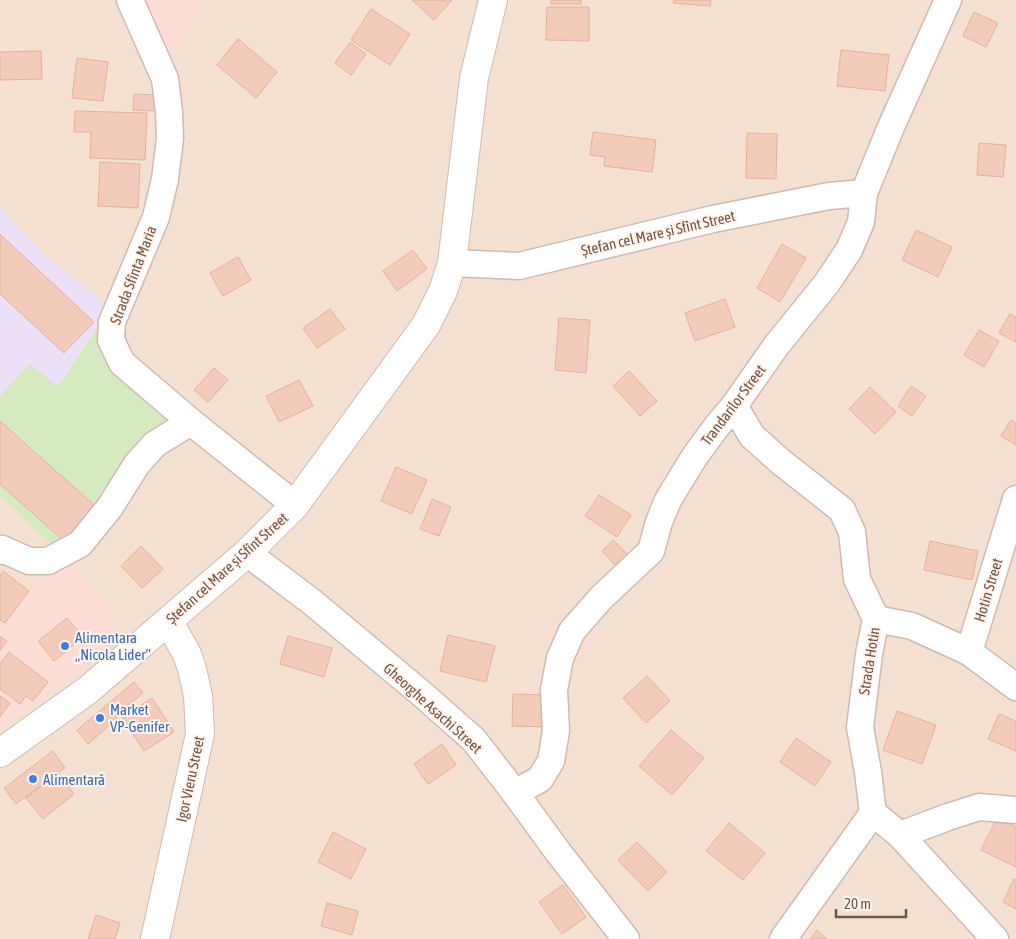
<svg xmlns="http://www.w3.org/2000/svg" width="1016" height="939" viewBox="0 0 1016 939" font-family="'Asap Condensed',sans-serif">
<rect width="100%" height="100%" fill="#fcf0e3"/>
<rect fill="#f4e1d2" x="0" y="0" width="1016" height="939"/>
<g fill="#fdded7">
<path d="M138,0H205L168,64Z"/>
<path d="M72,563L126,632L59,685L0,728V576L3,571L29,591L57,575Z"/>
</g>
<path fill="#ede0f9" d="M0,207L44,255L110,307L58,387L30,364L0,396Z"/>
<path fill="#d6eac2" d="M100,324L169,419L134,449L98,510L56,548L0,495V396L30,364L58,387Z"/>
<g fill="#f2cbbb" stroke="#e5b09b">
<path d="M412,0H452L434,20Z"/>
<rect x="551" y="0" width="30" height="4"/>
<path d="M674,0H711L710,6L673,3Z"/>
<path d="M547,7H589V41L546,40Z"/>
<path d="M371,9L410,34L390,65L351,40Z"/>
<path d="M974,12L998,23L986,47L963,36Z"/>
<path d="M238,39L277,72L256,98L217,65Z"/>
<path d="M350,42L366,54L351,75L335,63Z"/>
<path d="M841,50L889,55L885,91L837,86Z"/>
<path d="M41,51L42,79L0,80V52Z"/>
<path d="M77,58L108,62L103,101L72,98Z"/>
<path d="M134,94L156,95L155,111L133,110Z"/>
<path d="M75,111L147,113L145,160L90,158L91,132H74Z"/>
<path d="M593,132L656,140L652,172L604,166L605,157L590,155Z"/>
<path d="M747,133L777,134L776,179L746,178Z"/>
<path d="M979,143L1006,145L1003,177L977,175Z"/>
<path d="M100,162L140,164L138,208L98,206Z"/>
<path d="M916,230L952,247L938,277L902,260Z"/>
<path d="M0,234L94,322L64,353L0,294Z"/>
<path d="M782,244L806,258L780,302L757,288Z"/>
<path d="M413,250L427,269L397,291L383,271Z"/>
<path d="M238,257L251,280L223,296L210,273Z"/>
<path d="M725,299L735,327L695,341L685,313Z"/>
<path d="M330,309L345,329L317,348L303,328Z"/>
<path d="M1010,314L1016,317V342L999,333Z"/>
<path d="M559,318L590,320L586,373L555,370Z"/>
<path d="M979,330L999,341L984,367L964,355Z"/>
<path d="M214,368L228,380L208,402L194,390Z"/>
<path d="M629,371L657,401L640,416L613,386Z"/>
<path d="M299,380L313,406L279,422L266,396Z"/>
<path d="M911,386L926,396L912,416L898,406Z"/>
<path d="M870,387L896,412L875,434L849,409Z"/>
<path d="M1011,420L1016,423V445L1001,436Z"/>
<path d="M0,421L95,506L64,541L0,484Z"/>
<path d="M396,467L427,480L412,514L381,501Z"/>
<path d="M599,495L631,515L617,537L585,516Z"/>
<path d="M432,499L451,507L439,536L420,529Z"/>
<path d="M613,540L628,555L616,566L602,551Z"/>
<path d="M930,541L978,551L972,580L924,570Z"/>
<path d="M141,546L163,569L142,588L121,566Z"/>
<path d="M3,571L29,591L5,623L0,620V576Z"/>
<path d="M67,618L83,637L54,661L38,641Z"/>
<path d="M448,635L495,646L486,682L440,671Z"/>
<path d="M0,636L7,641L0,650Z"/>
<path d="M288,636L332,648L324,677L280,664Z"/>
<path d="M9,652L48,682L33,701L26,696L20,704L0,689V664Z"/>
<path d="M647,676L670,701L646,723L623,698Z"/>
<path d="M134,682L143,693L115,716L117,719L88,744L77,730Z"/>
<path d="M513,694L548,695L547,727L512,726Z"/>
<path d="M0,696L10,703L0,717Z"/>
<path d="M152,698L174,732L144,751L122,717Z"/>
<path d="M897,711L936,725L922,764L883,750Z"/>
<path d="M999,714L1016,721V751L988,739Z"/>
<path d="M671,730L704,758L672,795L639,766Z"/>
<path d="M796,738L831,762L815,786L780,762Z"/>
<path d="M442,744L456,765L428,784L414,764Z"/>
<path d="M53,751L65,768L16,804L4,788Z"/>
<path d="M58,773L74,794L43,819L26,798Z"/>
<path d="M997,818L1016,827V867L981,850Z"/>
<path d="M729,823L765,853L743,880L706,851Z"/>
<path d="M333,832L366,849L351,879L318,862Z"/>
<path d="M637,842L667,872L648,891L618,860Z"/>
<path d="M1014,879L1016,880V909L1003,902Z"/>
<path d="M563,885L586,917L562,934L539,902Z"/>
<path d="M327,903L358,911L352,935L321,926Z"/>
<path d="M96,915L120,923L115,939H88Z"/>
<path d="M817,930L827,939H810Z"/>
</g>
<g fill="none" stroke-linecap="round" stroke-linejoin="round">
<defs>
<g id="minor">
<path d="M130,0L165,79L169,112L170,138L165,179L156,217L112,322L111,340L122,363L191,422L295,505"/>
<path d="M452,263L519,266L713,219L829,196L864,193"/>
<path d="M734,406L752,436L781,462L842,510L852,532L857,579L876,619L869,654L860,727L868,772L873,813L783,939"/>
<path d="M0,551L2,549L29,561H48L80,544L110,507L137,464L155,444L191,422"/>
<path d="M247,553L312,602L422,694L474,740L515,793L558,852L626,939"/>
<path d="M876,619L912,626L969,652L1016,687"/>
<path d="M969,652L1016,499"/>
<path d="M515,793L540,779L551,761L556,731L554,690L560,658L572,631L601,598L651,551L659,522L668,500L695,456L717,426L734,406L776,346L827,283L849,250L861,222L864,193L891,127L948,0"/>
<path d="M873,813L900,835L995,939"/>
<path d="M900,835L948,817L979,807L1016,810"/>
</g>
<g id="tertiary">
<path d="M0,753L88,690L247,553L295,505L426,325L443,291L452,263L474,78L493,0"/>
<path d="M155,939L200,734L198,696L192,669L187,654L169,622"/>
</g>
</defs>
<use href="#minor" stroke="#d0b9ad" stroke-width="29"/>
<use href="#tertiary" stroke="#d0b9ad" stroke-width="30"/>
<use href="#minor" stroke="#fff" stroke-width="26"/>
<use href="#tertiary" stroke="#fff" stroke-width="28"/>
</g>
<g fill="#3f7fe0" stroke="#fff4ea" stroke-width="2">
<circle cx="65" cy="646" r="5"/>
<circle cx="100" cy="718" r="5"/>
<circle cx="33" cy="779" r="5"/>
</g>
<g text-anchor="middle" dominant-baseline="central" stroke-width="4" stroke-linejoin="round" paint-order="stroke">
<g font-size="15" fill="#755449" stroke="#fff4ea">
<text transform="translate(658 233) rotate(-13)">Ștefan cel Mare și Sfînt Street</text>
<text transform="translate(133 275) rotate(-69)">Strada Sfînta Maria</text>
<text transform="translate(733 405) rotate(-53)">Trandarilor Street</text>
<text transform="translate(227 568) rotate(-42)">Ștefan cel Mare și Sfînt Street</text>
<text transform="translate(988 590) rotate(-73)">Hotin Street</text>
<text transform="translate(869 661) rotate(-81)">Strada Hotin</text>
<text transform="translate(433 708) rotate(42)">Gheorghe Asachi Street</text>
<text transform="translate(190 779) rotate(-78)">Igor Vieru Street</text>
</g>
<g font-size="15" fill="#366cbe" stroke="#fff4ea" text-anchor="start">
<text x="75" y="637">Alimentara<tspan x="75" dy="17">„Nicola Lider”</tspan></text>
<text x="110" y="709">Market<tspan x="110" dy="17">VP-Genifer</tspan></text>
<text x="43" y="779">Alimentară</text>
</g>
</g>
<path d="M836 909v8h70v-8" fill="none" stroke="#755449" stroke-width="2.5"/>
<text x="844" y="909" font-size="15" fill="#755449" stroke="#fff4ea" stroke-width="4" paint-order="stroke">20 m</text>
</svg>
